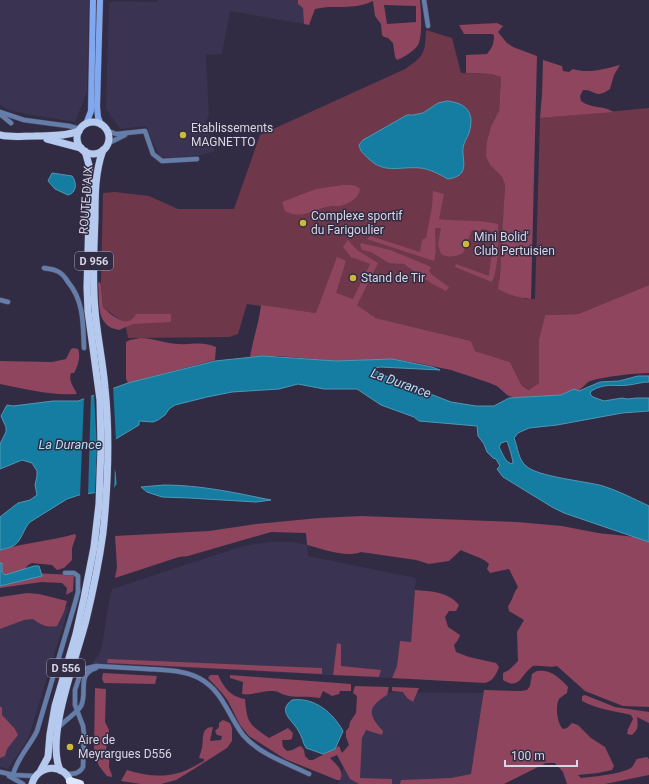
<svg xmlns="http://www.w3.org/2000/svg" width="649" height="784" viewBox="0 0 649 784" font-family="Roboto,sans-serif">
<rect width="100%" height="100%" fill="#312c44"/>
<g fill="#3a3351">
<path d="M0,0H89L87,92L75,122L26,114L9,110L0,105Z"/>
<path d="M158,0H308L304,24L230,11L222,54L206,55L209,116L205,123L215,151L202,155L167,158L160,156L151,138L146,126L120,129L106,109L109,3L113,1L157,2Z"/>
<path d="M270,542H292L307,545L308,556L416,578L408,679L92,663L99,654L102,646L109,601L112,589L243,546Z"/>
<path d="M69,607L28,739L8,769L0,767V615Z"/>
<path d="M368,692L487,693L470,784H338Z"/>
</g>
<path fill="#6e384a" d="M426,30L452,38L461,73L491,74L501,77L499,111L491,126L487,141L490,165L502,177L505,185L503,237L499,282L525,299H535L540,118L649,108V285L578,314L545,315L539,339V383L530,390L522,386L510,362L475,351L471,341L376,318L357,305L316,313L247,304L238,334L229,337L128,338L125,322L121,321L103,307L101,282L103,193L115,192L149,196L178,209H234L260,135L405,69C424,56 425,54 426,30Z"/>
<g fill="#8e455d" fill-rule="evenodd">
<path d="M298,0H420C421,11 423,36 418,45C415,50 403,58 397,60L395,57L393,43L388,38L384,37L382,35L381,24L375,16L373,1C352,11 336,4 315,9L309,25L304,24L303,8L298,4ZM384,5L416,6V22L387,24Z"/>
<path d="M497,23L503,26L498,32L507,43L513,47L537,56L531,299C516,297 511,296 498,289L500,274L505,185L502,177L490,165L486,156L487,141L491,126L499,111L501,77L491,74L466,73V55L487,54C492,48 494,44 494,35L492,34H464L459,25Z"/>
<path d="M543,60L562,66L563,71L569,72L573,69C589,74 604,69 620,65L614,75L610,89C595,100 595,89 583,90L580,96L581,101C591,109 604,105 613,112L540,118L542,95Z"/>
<path d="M343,185H352L356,186L360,189C359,198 349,204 340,206C337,207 334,205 331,206C314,208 303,221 285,211L282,202L316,189Z"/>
<path d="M433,191L444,194L439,219C459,222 478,219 498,224C498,243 499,265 492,282L455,267L456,264L489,276L494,232L483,229L479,231L472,230L463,253C455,257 449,258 441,254L438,245L441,228H435C435,236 437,254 434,261L367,239L370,236L420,252L422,240L426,238L432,207Z"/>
<path d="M348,240L357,250L378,263L357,305L376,318L471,341L475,351L510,362L522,386L529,390L539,383V339L545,315L578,314L649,285V373C637,373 598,377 588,382C585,385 582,388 578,391L574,389L561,395L515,398L507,395L497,386L487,382L451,370L417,363L392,359L336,361L278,356L250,357C253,339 259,323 261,305L316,313L337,257L346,261L336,293L353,299L370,264L351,257L343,247Z"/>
<path d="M361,243L390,250L429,266L431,268L429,271L431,274L449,287L446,291L431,283L404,264L389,263L371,252L362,250L360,245Z"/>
<path d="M100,282L101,285L103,307C109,313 124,327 132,319C134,318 135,316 136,314H171V322L133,324L119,330C95,326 100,303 98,283Z"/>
<path d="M141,338C154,338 166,344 179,344C194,345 201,341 216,347L215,360L128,383L126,379V342L130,340Z"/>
<path d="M74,348L78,349C81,356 78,366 74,373H71C68,381 74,387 77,394C51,396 26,389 0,384V361L52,362L66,359L71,349Z"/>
<path d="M361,516L517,522L562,526L598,533L635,537L649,542V707L623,706L585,691L557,666C549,668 541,665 533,666C521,674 520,691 503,680V673L509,670L518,661L517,632L524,620L509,611L508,606C513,600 513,593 518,587L509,569L490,573L487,569L489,564C482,557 470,555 461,550L449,561L429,564L416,560L361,552C345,558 324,549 307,545L306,533L271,532L188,556L179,557L115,578L117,567L115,536L209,531L256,524L319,518Z"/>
<path d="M75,534L76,536L72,548V560L64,568L57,570L52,565L32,563L28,565L24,570L0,578V550C24,543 50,541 75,534Z"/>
<path d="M33,573L74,575L73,591L66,595L67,588L62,583L41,582L0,588V583Z"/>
<path d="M415,590C430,591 449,592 459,605L456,611H449L445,617L448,627L460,635L458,640L454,645L456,652L469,657L496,663L499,667C496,675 493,681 485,683L392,678L397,666L400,641L411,642Z"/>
<path d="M27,593L39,594L67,601L64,612L57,626C47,628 41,625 33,619L24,620L0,629V597Z"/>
<path d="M337,643L341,644V666L381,670L379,677L333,675Z"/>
<path d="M108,659L322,668V674L107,663Z"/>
<path d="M537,671C550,669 559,677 568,687L567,693C564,695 561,697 559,699C555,707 557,723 563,729L567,728L572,723L578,725L591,738L605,747L614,766L612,770L598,773L578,775L581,778C590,777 625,774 632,767C634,765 635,761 637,759L647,757L649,759V775L605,784H567L563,772L555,763H546L504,784H400L401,780L451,778L471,774L484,690L521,691L527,690L530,686L532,674Z"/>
<path d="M103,673L157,676L155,684L104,683L102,679Z"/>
<path d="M210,675H218C225,689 230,696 245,699C247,723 249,724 269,738L288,728L293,733L292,739L289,740H282L283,747L287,751C293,751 296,747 301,746L304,750L305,756L309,760H313L339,746L342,753L349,745L346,737V731L349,727L350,722L356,713L357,696L353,693L355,686L389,687L387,695C368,707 367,714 383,731L382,735L366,730L362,738L360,778L392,779V784H359L350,779L337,755L330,758C336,764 345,771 340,780H337L285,759L249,736L240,725L228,701L222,693L208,678Z"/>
<path d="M230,675L351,684V691H340L339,694L332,696L323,691L320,698C309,696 294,698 285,695C281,694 278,691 273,691C263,690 252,696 242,694L243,682L230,678Z"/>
<path d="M392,687L419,688L413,702L407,698L403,692L392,691Z"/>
<path d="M95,688L106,689L105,722L109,730L106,749C112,760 109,756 109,767C110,771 112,773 112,777L107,776L99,766L94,753Z"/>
<path d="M585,695L615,707L649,712V723L637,717C638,725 639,729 632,735L627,734L628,729L633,719L631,715C614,711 597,709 582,701V696Z"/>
<path d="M0,706L2,708V715L15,729L18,735L7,749L5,756L0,758Z"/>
<path d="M223,720L230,723L232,728V741L227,748L186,774L176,780L161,784H141L121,781L127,770C143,775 161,778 178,773C187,771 196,765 204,761V759L199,758C200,755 201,751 202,748C204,740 200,727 213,727L210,741L221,740L222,736L217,735L215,731L219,727V723Z"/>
</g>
<g fill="#157da1" stroke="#5097b5" fill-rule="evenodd">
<path d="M447,101C467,103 475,113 469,133C467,138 464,142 463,148C462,155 466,165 462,172C459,177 453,178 448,179C439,174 430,169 420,168C398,166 384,175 367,157C362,153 360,150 359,145L363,140L407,115H413L423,113L438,103Z"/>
<path d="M52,173L72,176C77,182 77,193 68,195L55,189L48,181Z"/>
<path d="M263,356L336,361L392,359L432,367L440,370L380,367L375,368L374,370L388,377L420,390L451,402L476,406H494L509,398L561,395L574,389L579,391L600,382L619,381L638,376H649V382C642,382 636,384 629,385C614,387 607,382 591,391L590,394L593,397L604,401L622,398L627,399L637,398H649V411L622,413L557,425L529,428L518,433L514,438C518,448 518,459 526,466C538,477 585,481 603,486C619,491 634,499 649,506V542L564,513L552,507L503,477L497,469L500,466L496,459L493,458L487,452L484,444L478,436L477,426L419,421L414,417L381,405L357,389H324L298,384L279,389L232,392L207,397L175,405L169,409L165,415L158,420L153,422L139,421V425L114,440L112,461L115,472L116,484L112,490L79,495L67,499L30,522C23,529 22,541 13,546C9,548 4,549 0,550V517L18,503L30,500L37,495L35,485L37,476V471L32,463L22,460L0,469V444L6,432V427L1,416L7,405L13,406L53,401H78L128,383L215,361ZM507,441C509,447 513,459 513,464C505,463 503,454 499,447L501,443Z"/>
<path d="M164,485C201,485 236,493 271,500L256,502L189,498L162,497L147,492L141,487Z"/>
<path d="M0,563H2V572L5,575L34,566H39L42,576L0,586Z"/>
<path d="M292,700C315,697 333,713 343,731L335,749L323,754L306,748C303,743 302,736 298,730C292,720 277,711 292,700Z"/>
</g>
<g fill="#312c44">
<path d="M113,386L116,441L114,452L115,465L114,491L112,492L95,495L97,448L94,393Z"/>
<path d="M91,394L88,496L80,497L84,397Z"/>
</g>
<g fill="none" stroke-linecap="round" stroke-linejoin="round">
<defs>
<g id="minor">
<path d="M424,0L428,26"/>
<path d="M0,112L24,120L69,126L80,129"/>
<path d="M0,114L11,123"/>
<path d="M106,130L116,134L145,131L153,154L162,161L197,159"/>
<path d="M107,144L125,135"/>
<path d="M44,268C48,269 53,269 57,271C62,273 65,277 68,282C84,301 83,324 84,348"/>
<path d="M0,300L8,302"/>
<path d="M58,728C64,721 78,712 81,706C88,692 76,674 96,668"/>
<path d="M0,772L14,775L35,776"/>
<path d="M66,774C74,774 79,774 83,767L84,734L83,726L75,705V690L81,672L84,669L96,666C113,667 130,668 148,669C165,670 183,670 199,678C223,691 228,715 243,735C259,754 287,763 309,774"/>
<path d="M13,775C17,758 30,746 37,731L75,603L78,592V576L74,573H65"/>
<path d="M9,776L23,784"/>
</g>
<g id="secondary">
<path d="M100,0L97,107L98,117L101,125"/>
<path d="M86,124L91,111L93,0"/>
</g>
<g id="primary">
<circle cx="93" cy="138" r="16"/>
<path d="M0,135C12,138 23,136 35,136C50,135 64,137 79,131"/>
<path d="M47,139L81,148"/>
<path d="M41,770L48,757L50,734L55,706L76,634L84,598L94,547L99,504L101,448L100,400L88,311L87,287L90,178L89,165L85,151"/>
<path d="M60,770C45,736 77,657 86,620C93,591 99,562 103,533C108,485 110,436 105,388C103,362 97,336 95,310C92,279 94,249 95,218C95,195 95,172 103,150"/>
<path d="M32,784C37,764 66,762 71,784"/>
</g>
<path id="motorway" d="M70,781L80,784"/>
</defs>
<use href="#minor" stroke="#4c475e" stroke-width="5.5"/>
<use href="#secondary" stroke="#4c475e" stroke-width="7"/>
<use href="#primary" stroke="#4c475e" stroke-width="8"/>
<use href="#motorway" stroke="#4c475e" stroke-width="9"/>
<use href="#minor" stroke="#647da9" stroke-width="4.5"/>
<use href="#secondary" stroke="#80a8ee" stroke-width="6"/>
<use href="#primary" stroke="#b5caee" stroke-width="7"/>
<use href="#motorway" stroke="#dce8fe" stroke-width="8"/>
</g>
<g fill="#ceb838" stroke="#312c44" stroke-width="1.5">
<circle cx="183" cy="135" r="4"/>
<circle cx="303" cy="223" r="4"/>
<circle cx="466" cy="244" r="4"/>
<circle cx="353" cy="278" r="4"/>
<circle cx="70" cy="747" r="4"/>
</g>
<g text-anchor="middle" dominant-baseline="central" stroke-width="3" stroke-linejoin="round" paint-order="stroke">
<g fill="#312c44" stroke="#a6a2b4" stroke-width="1">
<rect x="75" y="252" width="38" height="18" rx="3"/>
<rect x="47" y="659" width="38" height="18" rx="3"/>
</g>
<g font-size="11" font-weight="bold" fill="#d8d5e4">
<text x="94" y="261">D 956</text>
<text x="66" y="668">D 556</text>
</g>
<g font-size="12" fill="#d8d5e4" stroke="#312c44" text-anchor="start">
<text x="191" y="128">Etablissements<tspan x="191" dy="14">MAGNETTO</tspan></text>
<text x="311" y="216">Complexe sportif<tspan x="311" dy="14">du Farigoulier</tspan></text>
<text x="474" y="237">Mini Bolid'<tspan x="474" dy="14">Club Pertuisien</tspan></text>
<text x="361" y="278">Stand de Tir</text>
<text x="78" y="740">Aire de<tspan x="78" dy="14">Meyrargues D556</tspan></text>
</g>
<g font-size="12" fill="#d8d5e4" stroke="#312c44">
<text transform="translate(86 200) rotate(-86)">ROUTE D'AIX</text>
</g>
<g font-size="13" font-style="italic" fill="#b2def2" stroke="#312c44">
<text transform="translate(401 383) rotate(20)">La Durance</text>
<text x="70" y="444">La Durance</text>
</g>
</g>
<path d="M505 760v6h72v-6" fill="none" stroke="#d8d5e4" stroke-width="2"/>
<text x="511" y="760" font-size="12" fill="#d8d5e4" stroke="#312c44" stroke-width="3" paint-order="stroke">100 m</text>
</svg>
